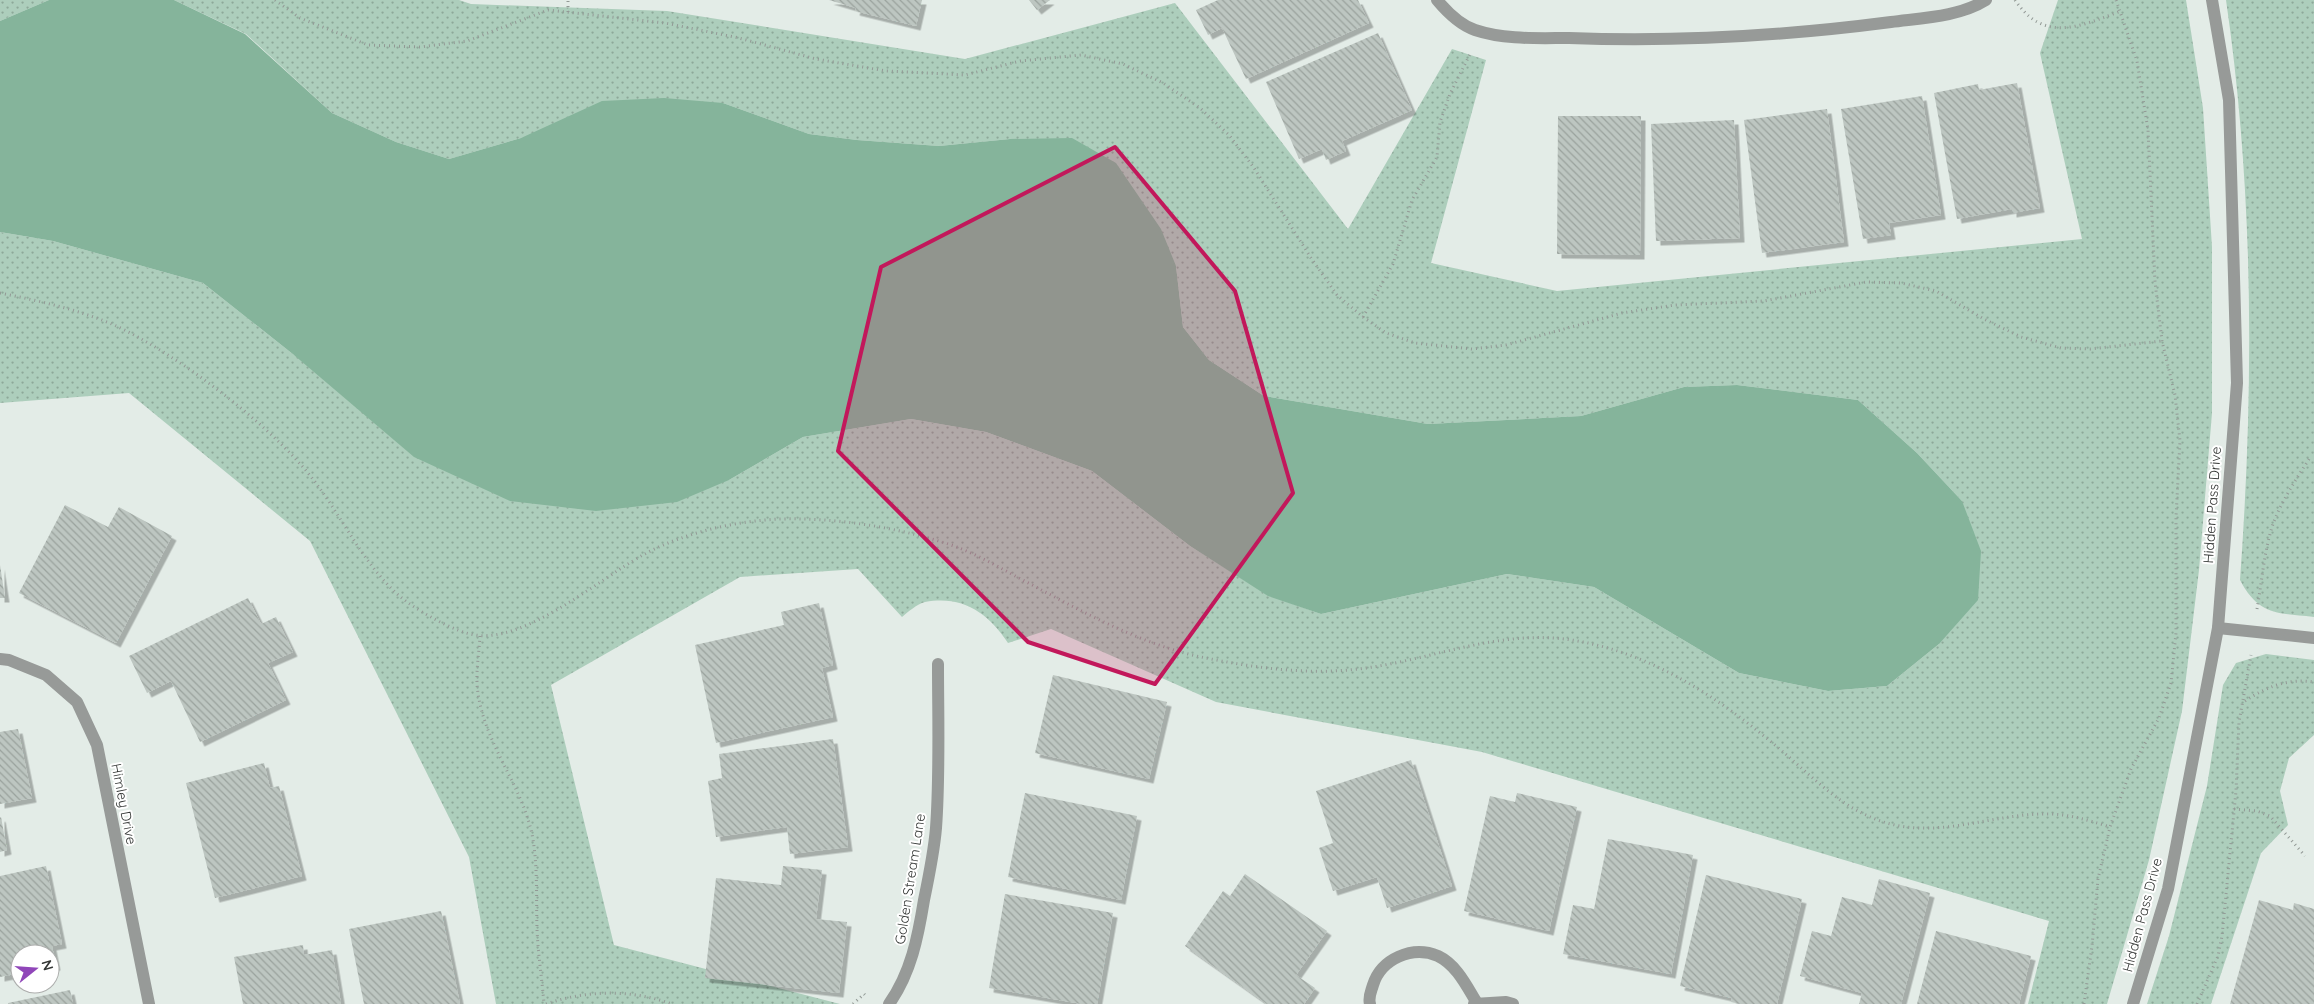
<svg xmlns="http://www.w3.org/2000/svg" width="2314" height="1004" viewBox="0 0 2314 1004" font-family="Quicksand,sans-serif">
<defs>
<pattern id="grass-dots" width="8" height="8" patternUnits="userSpaceOnUse" patternTransform="scale(1.25)"><rect width="8" height="8" fill="#adcebc"/><path d="M2 2h.1M6 6h.1" fill="none" stroke="#8da899" stroke-width="1.8" stroke-linecap="round"/></pattern>
<pattern id="building-back-hatch" width="6" height="6" patternUnits="userSpaceOnUse" patternTransform="scale(1.25)"><rect width="6" height="6" fill="#bdc6c1"/><path d="M-1 5l2 2M0 0l6 6M5-1l2 2" fill="none" stroke="#9aa29d"/></pattern>
<filter id="shadow"><feDropShadow dx="4.5" dy="4.5" stdDeviation="0" flood-color="#0004"/></filter>
</defs>
<rect width="100%" height="100%" fill="#e3ece7"/>
<g fill="url(#grass-dots)">
<path d="M0,0H49L0,21Z"/>
<path d="M174,0H459L471,4L667,11L965,59L1175,3L1348,229L1452,49L1486,60L1431,263L1557,291L2082,239L2040,53L2058,0H2186L2203,108L2212,247V413L2199,570L2182,711L2149,860L2107,1004H2028L2049,921L1482,752L1216,702L1051,629L1008,643C988,613 963,595 925,602C917,604 908,612 902,617L858,569L740,577L551,685L614,945L840,1004H496L469,857L310,541L129,393L0,403V232L53,241L203,283L294,355L729,480L803,437L911,419L986,432L1092,471L1190,546L1268,595L1321,614L1507,574L1594,587L1739,673L1828,691L1887,686L1939,644L1962,501L1917,453L1858,400L1737,385L1684,387L1581,416L1428,424L1264,396L1209,360L1183,327L1176,266L1010,139L939,146L857,140L809,134L723,103L521,138L449,159L396,142L332,113L246,34Z"/>
<path d="M2226,0H2314V617C2278,613 2259,616 2240,580C2254,387 2254,192 2226,0Z"/>
<path d="M2266,654L2314,660V735L2289,758L2280,791L2288,825L2261,853L2211,1004H2147L2169,936L2207,786L2223,685L2236,663Z"/>
</g>
<path fill="#85b49b" d="M49,0H174L245,34L332,113L396,142L449,159L521,138L602,101L664,98L723,103L809,134L857,140L939,146L1010,139L1072,138L1116,163L1161,229L1176,266L1183,327L1209,360L1264,396L1428,424L1581,416L1684,387L1737,385L1858,400L1917,453L1962,501L1981,551L1978,600L1939,644L1887,686L1828,691L1739,673L1594,587L1507,574L1321,614L1268,596L1190,546L1092,471L986,432L911,419L803,437L729,480L677,502L596,511L510,501L414,457L294,355L203,283L53,241L0,232V21Z"/>
<g fill="url(#building-back-hatch)" filter="url(#shadow)">
<path d="M829,0H922L916,26L855,11L856,8Z"/>
<path d="M1029,0H1050L1037,10Z"/>
<path d="M1218,0H1358L1369,23L1246,79L1222,28L1208,35L1196,10Z"/>
<path d="M1378,33L1412,110L1342,141L1346,151L1326,160L1322,149L1299,159L1266,82Z"/>
<path d="M2017,83L2040,208L2012,213V209L1957,219L1934,93L1978,84L1979,90Z"/>
<path d="M1922,96L1941,215L1889,223L1891,235L1863,239L1841,109Z"/>
<path d="M1827,109L1844,242L1762,253L1744,120Z"/>
<path d="M1558,116H1641L1640,255L1557,254Z"/>
<path d="M1734,120L1740,238L1656,241L1651,124Z"/>
<path d="M65,505L108,527L119,507L172,536L116,643L19,593Z"/>
<path d="M0,565L5,598H0Z"/>
<path d="M248,598L261,624L276,617L293,652L268,663L286,700L200,742L171,681L147,693L129,656Z"/>
<path d="M819,603L833,665L822,668L833,717L716,743L695,645L784,625L781,612Z"/>
<path d="M1053,675L1167,702L1149,779L1035,753Z"/>
<path d="M18,729L32,798L0,804V732Z"/>
<path d="M833,739L848,847L790,854L787,827L716,837L708,781L722,778L719,754Z"/>
<path d="M1411,760L1452,886L1387,908L1377,877L1333,891L1319,848L1333,843L1316,791Z"/>
<path d="M264,763L270,788L279,786L302,876L215,898L186,783Z"/>
<path d="M1025,793L1137,816L1121,900L1008,877Z"/>
<path d="M1517,793L1577,807L1549,931L1464,911L1490,796L1515,802Z"/>
<path d="M1,817L7,850L0,852V818Z"/>
<path d="M1608,839L1693,855L1671,974L1563,954L1573,905L1594,909Z"/>
<path d="M46,866L62,944L52,946L56,966L50,967V954H20V973L0,977V876Z"/>
<path d="M783,866L822,870L816,919L847,922L839,993L705,978L716,878L781,885Z"/>
<path d="M1245,874L1327,931L1296,975L1315,988L1304,1004H1267L1185,946L1223,891L1230,896Z"/>
<path d="M1706,875L1802,899L1777,1004H1741L1731,1002L1732,998L1680,986Z"/>
<path d="M1879,879L1930,893L1901,1004H1859L1862,993L1800,976L1812,931L1831,936L1842,897L1872,905Z"/>
<path d="M1005,894L1113,913L1097,1004H1082L989,988Z"/>
<path d="M2259,900L2293,910L2294,903L2314,909V1004H2230Z"/>
<path d="M441,911L460,1004H364L349,929Z"/>
<path d="M1936,931L2031,956L2019,1004H1917Z"/>
<path d="M303,945L304,955L332,950L341,1004H243L234,957Z"/>
<path d="M70,990L73,1004H8V1003Z"/>
</g>
<g fill="none" stroke-linecap="round" stroke-linejoin="round">
<g stroke="#929995" stroke-width="3" stroke-dasharray="1 4" stroke-linecap="butt">
<path d="M275,0L300,18L368,45L420,47L467,41L548,10L665,23L739,38L816,59L886,71L965,75L1020,61L1081,55L1123,64L1163,83L1200,108L1229,135L1254,168L1311,258L1337,295L1363,317L1386,333L1415,343L1472,349L1506,345L1622,313L1675,305L1764,301L1866,282L1901,283L1936,291L1984,319L2021,337L2061,348L2090,349L2162,341"/>
<path d="M2015,0C2044,44 2081,26 2121,11"/>
<path d="M568,12V0"/>
<path d="M0,293C39,301 77,309 114,325C175,353 258,416 302,466C336,504 357,555 393,590C407,604 425,614 442,623C453,628 463,633 475,635C525,643 598,580 643,555C688,530 751,517 803,519C851,520 908,530 954,546C976,554 997,566 1017,577C1076,608 1136,643 1201,657C1255,668 1311,676 1366,668C1432,659 1496,631 1564,639C1647,649 1720,698 1782,751C1808,773 1835,801 1866,815C1930,846 1988,812 2052,814C2072,815 2091,821 2110,827"/>
<path d="M1363,317L1393,264L1412,200L1437,157L1440,122L1450,94L1471,52"/>
<path d="M2257,609C2262,581 2264,551 2273,524C2282,500 2297,478 2311,456"/>
<path d="M480,636C479,655 475,675 478,693C485,744 521,784 532,834C538,865 536,897 537,929C538,954 542,979 544,1004"/>
<path d="M2245,701C2266,687 2288,678 2314,682"/>
<path d="M2234,809L2257,811L2270,816L2305,856"/>
<path d="M546,1004C587,990 630,989 672,1004"/>
<path d="M853,1004L864,994L866,996"/>
<path d="M2084,1004L2092,946L2098,879L2110,827L2131,769L2159,718L2171,683L2176,633V517L2180,441L2175,395L2162,341L2155,282L2148,130L2137,61L2116,0"/>
<path d="M2197,1004L2218,956L2222,936L2236,791L2239,722L2251,655"/>
</g>
<g stroke="#979a98" stroke-width="12">
<path d="M1437,0C1447,12 1460,25 1475,30C1505,40 1538,38 1569,38C1676,42 1784,36 1891,22C1921,18 1959,17 1986,0"/>
<path d="M0,659L9,660L46,675L77,702L97,745L149,1004"/>
<path d="M889,1004C911,973 918,937 924,900C929,876 934,852 936,828C940,774 938,718 938,664"/>
<path d="M1370,1004C1368,997 1371,992 1373,985C1381,959 1412,945 1438,956C1457,965 1467,987 1477,1003"/>
<path d="M1474,1004L1506,1002L1513,1004"/>
</g>
<g stroke="#979a98" stroke-width="12">
<path d="M2218,628L2314,638"/>
<path d="M2133,1004L2168,889L2218,628L2237,383L2229,100L2212,0"/>
</g>
</g>
<path fill="#c2185b" fill-opacity="0.2" stroke="#c2185b" stroke-width="4" stroke-linejoin="round" d="M1115,147L1235,291L1293,493L1155,684L1028,642L838,451L881,267Z"/>
<g text-anchor="middle" dominant-baseline="central" stroke-width="4" stroke-linejoin="round" paint-order="stroke">
<g font-size="14" fill="#323533" stroke="#fff">
<text transform="translate(2212 505) rotate(-86)">Hidden Pass Drive</text>
<text transform="translate(124 804) rotate(79)">Himley Drive</text>
<text transform="translate(910 879) rotate(-81)">Golden Stream Lane</text>
<text transform="translate(2142 915) rotate(-75)">Hidden Pass Drive</text>
</g>
</g>
<g transform="translate(35 969) rotate(73)"><circle r="24" fill="#ffffff" stroke="#adaead"/>
<path d="M0-4L9 19L0 12L-9 19Z" fill="#9046b9"/>
<text y="-8" font-size="14" font-weight="bold" text-anchor="middle" fill="#323533">N</text>
</g>
</svg>
